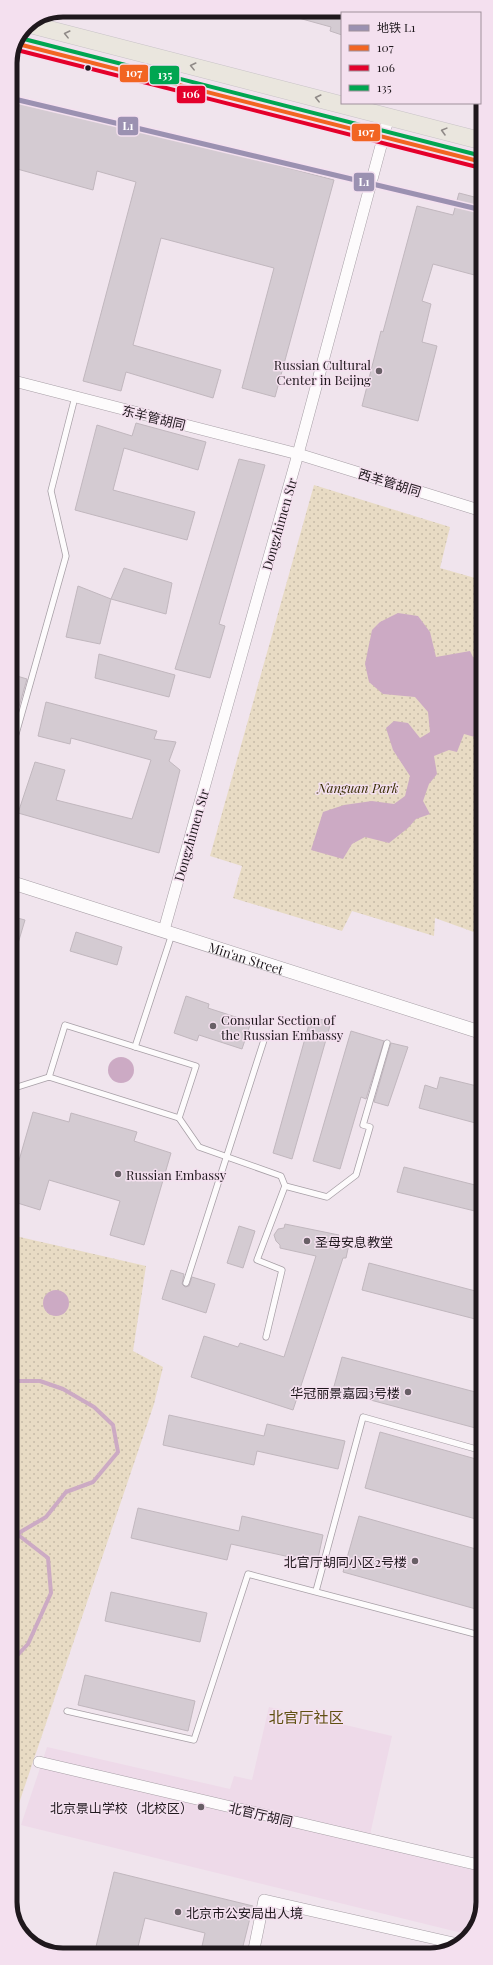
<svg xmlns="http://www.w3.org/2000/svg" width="493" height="1965" viewBox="0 0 493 1965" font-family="'Playfair Display','Noto Sans SC',serif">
<defs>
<pattern id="park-dots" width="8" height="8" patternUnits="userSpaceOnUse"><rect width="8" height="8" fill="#e8dbc4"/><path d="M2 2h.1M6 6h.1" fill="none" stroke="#c7bba8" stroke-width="1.8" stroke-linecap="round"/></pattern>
</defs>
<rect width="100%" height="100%" fill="#f0e4ed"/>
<path fill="#eedae9" d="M269,1707L392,1736L368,1844L481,1872L466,1934L21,1825L47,1747L230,1789L234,1776L252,1780Z"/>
<g fill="url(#park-dots)">
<path d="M314,485L450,527L440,568L482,580V935L435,918L434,936L352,911L342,931L233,898L242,866L210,856Z"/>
<path d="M11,1235L146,1266L133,1351L163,1367L154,1404L11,1827Z"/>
</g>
<g fill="#ccaac4">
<path d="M398,613L418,616L430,632L436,657L470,651L482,675V739L464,734L457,752L449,750L434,756L437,774L429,784L423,801L430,814L416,819L408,828L389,843L365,837L352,844L343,859L311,850L323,812L344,805L372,801L394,804L405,796L410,776L393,750L386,728L394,721L408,723L420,738L430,732L428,712L415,697L383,694L369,682L365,664L372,630L380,622Z"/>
<circle cx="121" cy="1070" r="13"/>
<circle cx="56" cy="1303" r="13"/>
</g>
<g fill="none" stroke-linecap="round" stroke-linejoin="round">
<g stroke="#ccaac4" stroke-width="4">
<path d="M11,1381H40L63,1389L94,1407L113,1425L118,1452L93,1482L66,1492L46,1517L17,1534"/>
<path d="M11,1532L17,1534L48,1558L51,1593L28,1644L11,1662"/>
</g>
</g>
<g fill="#d4cbd2" stroke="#c1b7be">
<path d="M284,10H342V35L330,31L331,27L284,14Z"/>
<path d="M21,98L334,180L275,397L242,388L274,268L161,238L133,345L221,370L213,398L126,372L121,391L83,381L136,182L97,171L93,190L10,167V141Z"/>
<path d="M459,193L482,199V277L433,264L422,301L431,304L422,342L437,346L418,421L362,406L381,331L383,332L417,206L453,215Z"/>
<path d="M136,423L206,442L198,470L124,448L113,490L195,512L187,540L75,510L97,425L132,436Z"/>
<path d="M239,459L265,465L219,624L225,626L210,678L175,669Z"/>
<path d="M124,568L172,583L166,614L111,599Z"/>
<path d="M78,586L111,599L100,644L66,637Z"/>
<path d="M99,654L175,675L169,697L95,678Z"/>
<path d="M10,674L27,679L13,727H10Z"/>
<path d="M46,702L157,731L154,739L176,742L169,761L180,770L159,853L18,813L35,762L65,770L56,800L132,819L151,760L71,738L70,744L38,736Z"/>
<path d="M10,916L25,920L13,960L10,959Z"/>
<path d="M76,932L122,947L117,965L70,951Z"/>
<path d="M186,996L209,1004L208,1008L251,1022L242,1049L199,1035L197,1041L174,1033Z"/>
<path d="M311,1017L331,1022L292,1159L273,1153Z"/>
<path d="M351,1031L384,1041L366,1099L361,1097L340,1169L313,1161Z"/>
<path d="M391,1043L408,1047L388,1106L374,1102Z"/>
<path d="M440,1077L481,1087L477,1100L483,1102V1125L419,1108L425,1085L437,1089Z"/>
<path d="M33,1112L69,1122L71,1113L137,1132L134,1141L171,1153L144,1245L110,1235L120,1201L49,1180L40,1210L11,1201V1188Z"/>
<path d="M404,1167L483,1187V1213L397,1192Z"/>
<path d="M285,1224L339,1235L338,1242L349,1244L346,1258H343L293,1410L191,1377L204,1336L238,1347L240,1343L284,1357L316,1256L280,1248V1245L276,1241L274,1235L278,1229L284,1228Z"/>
<path d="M239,1226L255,1231L243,1268L227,1263Z"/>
<path d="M369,1263L483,1293V1321L362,1290Z"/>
<path d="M171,1270L184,1274L182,1284L185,1287L189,1286L192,1277L215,1284L206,1313L162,1299Z"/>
<path d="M342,1357L483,1394V1430L333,1390Z"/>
<path d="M169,1415L264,1436L267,1424L345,1441L338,1469L257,1451L254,1465L163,1445Z"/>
<path d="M380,1432L483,1461V1521L365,1488Z"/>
<path d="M138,1508L239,1531L242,1516L323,1535L317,1563L231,1544L227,1560L131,1538Z"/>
<path d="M359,1516L483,1551V1611L343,1572Z"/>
<path d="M111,1592L207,1613L200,1642L105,1621Z"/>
<path d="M85,1675L195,1701L188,1731L78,1705Z"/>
<path d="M114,1872L253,1906L241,1954L200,1955L205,1933L145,1918L136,1955H94Z"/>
</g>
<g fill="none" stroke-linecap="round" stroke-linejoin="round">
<defs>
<g id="service">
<path d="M10,755L66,556L51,491L75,397"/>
<path d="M135,1047L172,934"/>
<path d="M49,1077L65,1025L196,1066L179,1118"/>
<path d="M11,1089L49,1077L179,1118L199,1147L281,1176L285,1186L257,1260L282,1270L266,1337"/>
<path d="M285,1186L327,1197L356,1175L370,1127L363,1125L387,1043"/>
<path d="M186,1283L265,1037"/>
<path d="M316,1591L363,1417L483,1451"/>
<path d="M67,1711L194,1740L248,1574L483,1636"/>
</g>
<g id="minor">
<path d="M10,380L298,454L482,511"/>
<path d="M164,930L298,454L389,116"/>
<path d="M39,1762L483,1866"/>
<path d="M253,1954L264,1900L458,1944"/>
</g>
<g id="tertiary">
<path id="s1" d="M10,882L483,1033"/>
</g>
<g id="primary">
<path d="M28,24L482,141"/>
<path d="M18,44L482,162"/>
</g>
</defs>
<use href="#service" stroke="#a79fa6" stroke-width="7"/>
<use href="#minor" stroke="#a79fa6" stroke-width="12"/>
<use href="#tertiary" stroke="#a79fa6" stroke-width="14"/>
<use href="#primary" stroke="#c8c3c7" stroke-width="18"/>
<use href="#service" stroke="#fdfbfc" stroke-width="5.5"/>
<use href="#minor" stroke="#fdfbfc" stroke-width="11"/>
<use href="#tertiary" stroke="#fdfbfc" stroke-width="13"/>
<use href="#primary" stroke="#eae6de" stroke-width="17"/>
<defs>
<path id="bus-1" d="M18,44L482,162"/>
<path id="bus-2" d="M17,50L481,168"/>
<path id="bus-3" d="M20,38L482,156"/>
</defs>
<use href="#bus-1" stroke="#f4e0ef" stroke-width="7"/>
<use href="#bus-2" stroke="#f4e0ef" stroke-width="7"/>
<use href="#bus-3" stroke="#f4e0ef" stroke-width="7"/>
<use href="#bus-1" stroke="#f26522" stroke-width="4"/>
<use href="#bus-2" stroke="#e4002b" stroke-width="4"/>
<use href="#bus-3" stroke="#00a651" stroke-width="4"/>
<defs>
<path id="metro-1" d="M10,98L482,210"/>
</defs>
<use href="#metro-1" stroke="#f4e0ef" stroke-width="8"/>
<use href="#metro-1" stroke="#9b91b1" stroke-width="5"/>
</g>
<defs><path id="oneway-chevron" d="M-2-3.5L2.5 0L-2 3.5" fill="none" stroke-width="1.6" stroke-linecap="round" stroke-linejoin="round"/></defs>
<g stroke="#8f8987">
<use href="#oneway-chevron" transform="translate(67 34) rotate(-166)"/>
<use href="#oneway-chevron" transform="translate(193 66) rotate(-166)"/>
<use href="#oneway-chevron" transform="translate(318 98) rotate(-166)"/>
<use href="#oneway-chevron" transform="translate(444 131) rotate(-165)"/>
</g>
<circle fill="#1f181d" stroke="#f4e0ef" stroke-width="1.5" cx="88" cy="68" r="3.5"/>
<g fill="#685f66" stroke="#f4e0ef" stroke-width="1.5">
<circle cx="379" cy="371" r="4"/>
<circle cx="213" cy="1026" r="4"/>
<circle cx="118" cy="1174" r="4"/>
<circle cx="307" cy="1241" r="4"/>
<circle cx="408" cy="1392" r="4"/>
<circle cx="415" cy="1561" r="4"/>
<circle cx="201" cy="1807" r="4"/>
<circle cx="178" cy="1912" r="4"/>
</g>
<g text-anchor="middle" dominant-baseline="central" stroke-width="3" stroke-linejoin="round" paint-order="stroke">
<g font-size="13" fill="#1f181d" stroke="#f4e0ef" text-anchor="end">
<text x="371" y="364">Russian Cultural<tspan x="371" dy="15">Center in Beijng</tspan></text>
<text x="221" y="1019" text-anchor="start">Consular Section of<tspan x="221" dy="15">the Russian Embassy</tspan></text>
<text x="126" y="1174" text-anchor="start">Russian Embassy</text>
<text x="315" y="1241" text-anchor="start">圣母安息教堂</text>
<text x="400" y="1392">华冠丽景嘉园3号楼</text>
<text x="407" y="1561">北官厅胡同小区2号楼</text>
<text x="193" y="1807">北京景山学校（北校区）</text>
<text x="186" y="1912" text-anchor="start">北京市公安局出人境</text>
</g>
<g font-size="13" fill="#1f181d" stroke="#f4e0ef">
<text transform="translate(154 417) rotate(14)">东羊管胡同</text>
<text transform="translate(390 482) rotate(17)">西羊管胡同</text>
<text transform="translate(279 524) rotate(-74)">Dongzhimen Str</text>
<text transform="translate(191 835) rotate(-74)">Dongzhimen Str</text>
<text stroke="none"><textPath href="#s1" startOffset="248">Min'an Street</textPath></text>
<text transform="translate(261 1814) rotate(13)">北官厅胡同</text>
</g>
<g font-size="13" font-style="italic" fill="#372c01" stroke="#f4e0ef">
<text x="358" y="787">Nanguan Park</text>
</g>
<g font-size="15" fill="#5f4f11" stroke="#f4e0ef">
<text x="306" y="1717">北官厅社区</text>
</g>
</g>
<path d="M0 0H493V1965H0ZM63 17H430A46 46 0 0 1 476 63V1902A46 46 0 0 1 430 1948H63A46 46 0 0 1 17 1902V63A46 46 0 0 1 63 17Z" fill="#f4e0ef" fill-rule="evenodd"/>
<path fill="none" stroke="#1f181d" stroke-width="5" d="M63 17H430A46 46 0 0 1 476 63V1902A46 46 0 0 1 430 1948H63A46 46 0 0 1 17 1902V63A46 46 0 0 1 63 17Z"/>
<g stroke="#f4e0ef" stroke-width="1.5">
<rect x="119" y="64" width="30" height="19" rx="4" fill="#f26522"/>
<rect x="149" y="65" width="31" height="20" rx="4" fill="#00a651"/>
<rect x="176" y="85" width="30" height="19" rx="4" fill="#e4002b"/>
<rect x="117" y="116" width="22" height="20" rx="4" fill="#9b91b1"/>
<rect x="351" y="123" width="30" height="19" rx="4" fill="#f26522"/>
<rect x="353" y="172" width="22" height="20" rx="4" fill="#9b91b1"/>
</g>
<g font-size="11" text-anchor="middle" font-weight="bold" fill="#fff">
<text x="134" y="77">107</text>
<text x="165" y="79">135</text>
<text x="191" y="98">106</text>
<text x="128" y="130">L1</text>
<text x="366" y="136">107</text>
<text x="364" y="186">L1</text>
</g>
<rect x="341" y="12" width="140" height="92" fill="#f4e0ef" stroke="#9f909b"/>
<rect x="349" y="25" width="20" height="6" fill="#9b91b1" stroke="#9f909b"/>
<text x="377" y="32" font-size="12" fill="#1f181d">地铁 L1</text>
<rect x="349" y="45" width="20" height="6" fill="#f26522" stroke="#9f909b"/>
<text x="377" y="52" font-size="12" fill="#1f181d">107</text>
<rect x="349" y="65" width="20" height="6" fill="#e4002b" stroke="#9f909b"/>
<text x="377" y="72" font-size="12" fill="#1f181d">106</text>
<rect x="349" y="85" width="20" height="6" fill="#00a651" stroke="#9f909b"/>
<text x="377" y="92" font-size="12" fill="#1f181d">135</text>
</svg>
